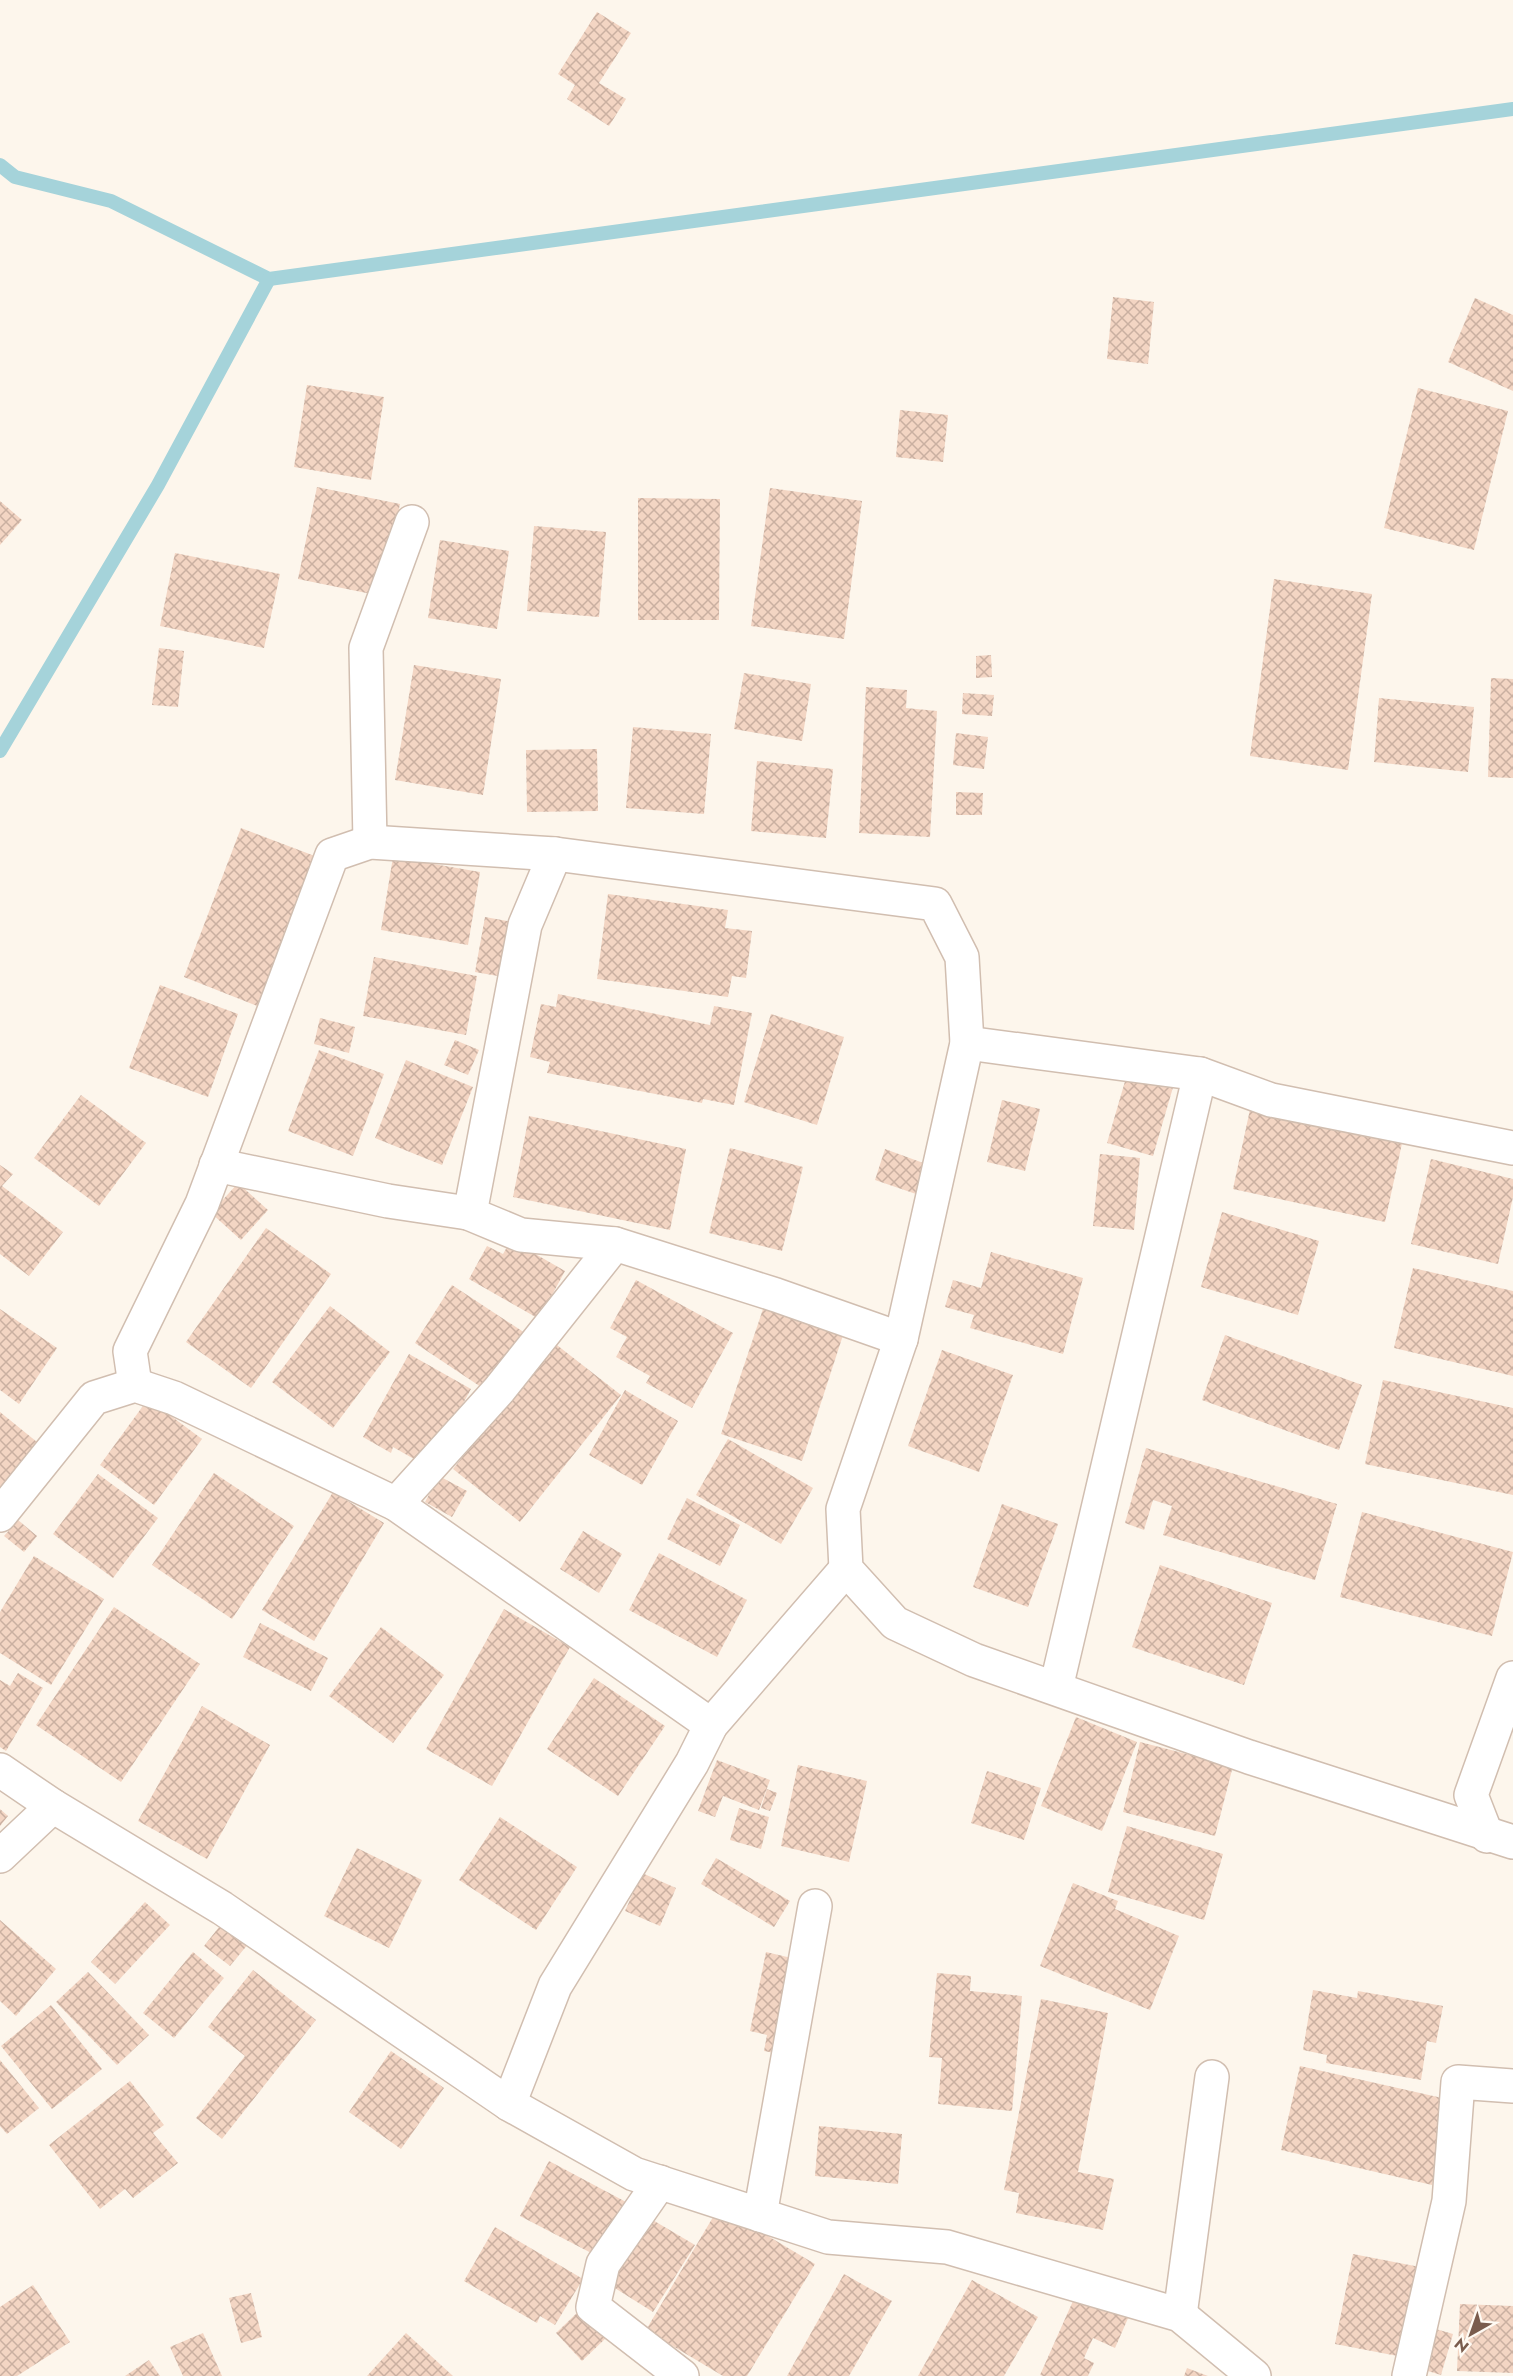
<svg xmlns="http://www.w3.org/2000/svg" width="1513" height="2376" viewBox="0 0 1513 2376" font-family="Jost,sans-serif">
<defs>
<pattern id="building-cross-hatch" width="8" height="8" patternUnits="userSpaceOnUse" patternTransform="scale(1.5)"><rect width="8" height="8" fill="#f3d5c3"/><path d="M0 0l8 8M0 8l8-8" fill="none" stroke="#cab0a1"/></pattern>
</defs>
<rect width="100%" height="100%" fill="#fdf6ec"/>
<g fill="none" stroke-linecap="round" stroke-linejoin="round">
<g stroke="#a5d3da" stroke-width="14">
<path d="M0,165L15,177L111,201L269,279L1513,109"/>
<path d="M0,751L158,485L269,279"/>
</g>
</g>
<g fill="url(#building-cross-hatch)">
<path d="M597,12L631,33L599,83L626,99L609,126L567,99L575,85L558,74Z"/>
<path d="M1113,297L1154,302L1148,364L1107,359Z"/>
<path d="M1475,298L1513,315V391L1448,362Z"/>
<path d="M307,385L384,397L371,480L294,467Z"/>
<path d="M1418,388L1508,411L1474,550L1384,528Z"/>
<path d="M900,410L948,415L943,462L896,457Z"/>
<path d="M317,487L400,504L381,596L298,579Z"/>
<path d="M770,488L862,501L844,639L751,626Z"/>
<path d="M638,498L720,499L719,620H638Z"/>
<path d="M0,501L22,520L0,545Z"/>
<path d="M534,526L606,532L599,617L527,611Z"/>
<path d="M440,540L509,551L497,629L428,618Z"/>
<path d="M175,553L280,574L264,648L160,626Z"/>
<path d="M1274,579L1372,594L1348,770L1250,756Z"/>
<path d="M159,648L184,651L178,707L152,705Z"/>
<path d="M991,655L992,677L976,678V656Z"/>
<path d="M414,665L501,679L483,795L395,780Z"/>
<path d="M744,673L811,684L802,741L734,729Z"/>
<path d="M1491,678L1513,679V778L1488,777Z"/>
<path d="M866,687L907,690L906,708L937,711L930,837L859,833Z"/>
<path d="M963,693L994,695L992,716L962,714Z"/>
<path d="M1379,698L1474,707L1468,772L1374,762Z"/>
<path d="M633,727L711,734L704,814L626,808Z"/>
<path d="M956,733L988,737L984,769L953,765Z"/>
<path d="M597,749L598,811L527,812L526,750Z"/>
<path d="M757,761L833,769L826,838L751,831Z"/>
<path d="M956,792L983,793L982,815H956Z"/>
<path d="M241,828L320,858L262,1008L184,977Z"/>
<path d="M393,857L480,872L468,945L381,930Z"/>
<path d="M608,894L728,910L725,928L752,931L746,978L732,976L728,997L597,979Z"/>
<path d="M485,917L518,923L509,978L475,972Z"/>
<path d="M374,957L477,976L466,1035L363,1016Z"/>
<path d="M160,985L238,1014L208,1097L129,1068Z"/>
<path d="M558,994L710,1025L714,1006L752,1013L734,1105L703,1099L702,1103L547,1073L550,1062L530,1057L541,1004L556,1007Z"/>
<path d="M771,1014L844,1037L817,1125L744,1102Z"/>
<path d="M320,1018L355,1027L349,1053L314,1044Z"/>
<path d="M455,1040L479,1050L468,1075L444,1065Z"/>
<path d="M319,1050L384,1074L353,1156L288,1131Z"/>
<path d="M406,1060L473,1087L442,1165L375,1138Z"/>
<path d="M1128,1071L1174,1084L1153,1156L1107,1143Z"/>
<path d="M81,1095L146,1143L99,1206L34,1158Z"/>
<path d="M1002,1100L1040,1109L1025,1171L987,1162Z"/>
<path d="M1252,1100L1404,1134L1385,1222L1233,1189Z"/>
<path d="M529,1116L686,1149L670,1230L513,1197Z"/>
<path d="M730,1148L803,1167L782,1251L709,1233Z"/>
<path d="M885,1149L926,1164L916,1194L875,1180Z"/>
<path d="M1100,1154L1140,1158L1134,1230L1093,1226Z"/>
<path d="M1431,1159L1513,1179V1197L1498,1264L1411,1244Z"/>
<path d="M0,1165L13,1174L2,1186L63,1232L29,1276L0,1254Z"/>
<path d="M238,1183L268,1210L241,1240L211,1213Z"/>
<path d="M1222,1212L1319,1241L1298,1315L1201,1287Z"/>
<path d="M266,1228L331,1274L251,1388L186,1342Z"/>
<path d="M511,1240L565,1271L539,1319L469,1279L487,1246L503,1254Z"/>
<path d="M991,1252L1083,1278L1063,1354L970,1328L974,1315L945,1307L953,1280L981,1288Z"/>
<path d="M1413,1268L1513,1291V1376L1394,1348Z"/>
<path d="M636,1280L733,1333L692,1408L646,1383L650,1376L616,1357L627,1337L610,1328Z"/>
<path d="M452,1285L528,1335L490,1393L415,1343Z"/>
<path d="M766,1300L846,1326L802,1461L721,1434Z"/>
<path d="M330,1306L390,1352L333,1428L272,1382Z"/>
<path d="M0,1309L57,1348L19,1404L0,1390Z"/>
<path d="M1225,1335L1362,1385L1339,1450L1202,1400Z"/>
<path d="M553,1342L621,1395L520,1522L453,1469Z"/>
<path d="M942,1350L1013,1375L979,1472L908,1446Z"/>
<path d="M409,1354L471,1389L428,1467L393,1447L391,1453L363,1437Z"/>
<path d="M1383,1380L1513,1408V1495L1365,1464Z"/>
<path d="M625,1390L678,1421L642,1485L589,1455Z"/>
<path d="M148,1399L202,1439L154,1505L100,1465Z"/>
<path d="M0,1412L37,1442L0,1488Z"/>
<path d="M728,1439L813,1488L781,1544L696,1495Z"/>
<path d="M1146,1448L1337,1504L1315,1580L1163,1535L1172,1506L1153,1500L1144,1530L1125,1523Z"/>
<path d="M214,1473L294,1526L232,1619L152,1565Z"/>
<path d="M98,1474L158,1518L113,1578L53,1534Z"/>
<path d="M439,1476L467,1491L452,1517L425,1502Z"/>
<path d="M333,1492L384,1523L314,1641L262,1610Z"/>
<path d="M687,1498L740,1525L720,1566L667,1539Z"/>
<path d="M1002,1504L1058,1524L1028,1607L973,1587Z"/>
<path d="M1362,1512L1513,1552L1492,1636L1340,1597Z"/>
<path d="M18,1520L37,1536L24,1552L4,1536Z"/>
<path d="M583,1531L622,1554L599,1593L560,1569Z"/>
<path d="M659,1553L747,1600L717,1657L629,1610Z"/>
<path d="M34,1556L104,1599L51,1685L0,1653V1612Z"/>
<path d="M1160,1565L1272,1603L1244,1685L1132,1647Z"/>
<path d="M114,1607L200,1664L121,1782L36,1725Z"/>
<path d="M504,1609L570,1647L492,1786L426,1749Z"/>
<path d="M260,1623L328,1658L311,1691L243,1657Z"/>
<path d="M381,1627L444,1675L393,1743L329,1696Z"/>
<path d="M18,1673L43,1688L6,1751L0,1747V1680L10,1686Z"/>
<path d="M594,1678L665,1726L618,1796L547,1749Z"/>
<path d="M202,1706L270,1745L207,1859L138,1821Z"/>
<path d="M1076,1717L1137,1742L1102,1831L1041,1806Z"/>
<path d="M1140,1742L1233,1766L1215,1836L1123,1812Z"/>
<path d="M717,1760L770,1780L759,1810L723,1796L715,1817L698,1811Z"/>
<path d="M798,1765L867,1781L849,1862L781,1846Z"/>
<path d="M987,1771L1041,1788L1024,1840L971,1823Z"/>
<path d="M767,1789L777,1793L770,1811L761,1808Z"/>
<path d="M739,1808L769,1817L761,1849L730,1840Z"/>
<path d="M0,1809L8,1816L0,1826Z"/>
<path d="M500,1817L577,1867L536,1930L459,1880Z"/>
<path d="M1127,1826L1223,1854L1204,1920L1108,1892Z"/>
<path d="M357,1848L422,1880L389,1948L324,1916Z"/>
<path d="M716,1858L790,1901L774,1927L701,1884Z"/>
<path d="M642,1873L676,1888L660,1926L625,1911Z"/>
<path d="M1073,1883L1118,1901L1115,1909L1179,1936L1150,2010L1040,1966Z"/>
<path d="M145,1902L170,1925L115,1984L91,1962Z"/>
<path d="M0,1920L56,1969L16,2016L0,2001Z"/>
<path d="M223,1922L249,1943L230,1966L204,1946Z"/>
<path d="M193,1952L224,1978L174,2038L143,2013Z"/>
<path d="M766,1952L800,1960L780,2054L764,2051L767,2035L750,2031Z"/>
<path d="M253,1970L316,2020L222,2139L196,2118L245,2056L208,2027Z"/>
<path d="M88,1972L149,2035L117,2065L56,2002Z"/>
<path d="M937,1973L971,1976L970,1991L1022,1996L1012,2111L938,2104L942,2058L929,2057Z"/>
<path d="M1313,1990L1357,1998L1358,1991L1443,2006L1436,2043L1427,2041L1421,2080L1326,2063L1327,2055L1303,2050Z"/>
<path d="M1041,1999L1108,2013L1078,2172L1114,2179L1103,2230L1016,2213L1019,2193L1004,2190Z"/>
<path d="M51,2005L102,2069L52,2109L1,2046Z"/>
<path d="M391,2051L444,2088L401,2149L349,2112Z"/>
<path d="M0,2060L39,2108L7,2134L0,2126Z"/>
<path d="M1300,2066L1451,2100L1432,2185L1281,2150Z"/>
<path d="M130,2081L164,2125L153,2133L178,2163L133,2198L125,2189L100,2209L49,2145Z"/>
<path d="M819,2126L902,2134L898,2184L815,2176Z"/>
<path d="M549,2161L626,2202L597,2256L520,2216Z"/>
<path d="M719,2207L815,2264L747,2376H723L646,2330Z"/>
<path d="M651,2219L695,2245L653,2312L610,2285Z"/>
<path d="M495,2227L583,2279L555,2325L540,2316L537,2323L464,2281Z"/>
<path d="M1353,2254L1425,2268L1408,2358L1335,2344Z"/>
<path d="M844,2274L892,2301L849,2376H787Z"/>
<path d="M972,2280L1038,2317L1004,2376H918Z"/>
<path d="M33,2285L70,2342L17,2376H0V2307Z"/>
<path d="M1077,2292L1129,2316L1115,2348L1093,2338L1084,2358L1094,2363L1088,2376H1043L1040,2375Z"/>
<path d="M251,2293L262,2337L241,2343L229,2298Z"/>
<path d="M1460,2304L1513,2306V2373L1457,2371Z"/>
<path d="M581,2309L607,2337L582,2361L556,2333Z"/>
<path d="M1429,2327L1453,2334L1441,2375L1418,2368Z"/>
<path d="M203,2333L222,2376H183L170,2347Z"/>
<path d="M406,2333L453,2376H367Z"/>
<path d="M149,2360L160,2376H125Z"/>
<path d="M1187,2368L1208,2376H1184Z"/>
</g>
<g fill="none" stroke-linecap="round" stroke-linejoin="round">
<defs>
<g id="street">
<path d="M370,842L366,648L412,522"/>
<path d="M555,854L525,925L472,1203L468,1213L521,1235L615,1244L776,1295L901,1339"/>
<path d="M967,1043L1200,1074L1271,1100L1513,1148"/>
<path d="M216,1165L388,1201L468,1213"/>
<path d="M135,1385L130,1351L202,1204L332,855L370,842L555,854L935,904L962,957L967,1043L901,1339L843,1509L846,1569L895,1623L974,1660L1249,1757L1513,1842"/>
<path d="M396,1504L499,1390L615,1244"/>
<path d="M0,1515L94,1398L135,1385L174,1398L396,1504L711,1725"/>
<path d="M1056,1688L1200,1074"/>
<path d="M0,1770L53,1806L222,1908L509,2104L634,2174L828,2237L947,2247L1180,2315L1254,2376"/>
<path d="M1487,1836L1471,1795L1513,1678"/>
<path d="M0,1856L53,1806"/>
<path d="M509,2104L555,1986L692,1763L711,1725L846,1569"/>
<path d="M660,2182L603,2264L593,2307L682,2376"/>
<path d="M760,2215L815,1906"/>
<path d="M1180,2315L1212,2077"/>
<path d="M1409,2376L1449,2201L1458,2082L1513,2086"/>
</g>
</defs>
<use href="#street" stroke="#d1beb0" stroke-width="36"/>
<use href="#street" stroke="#fff" stroke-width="33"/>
</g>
<g transform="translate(1471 2334) rotate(220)" stroke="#fffaf3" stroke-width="4.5" paint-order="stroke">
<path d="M0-4.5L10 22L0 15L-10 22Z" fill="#7a5c4d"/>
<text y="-9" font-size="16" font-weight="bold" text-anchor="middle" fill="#7a5c4d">N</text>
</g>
</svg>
